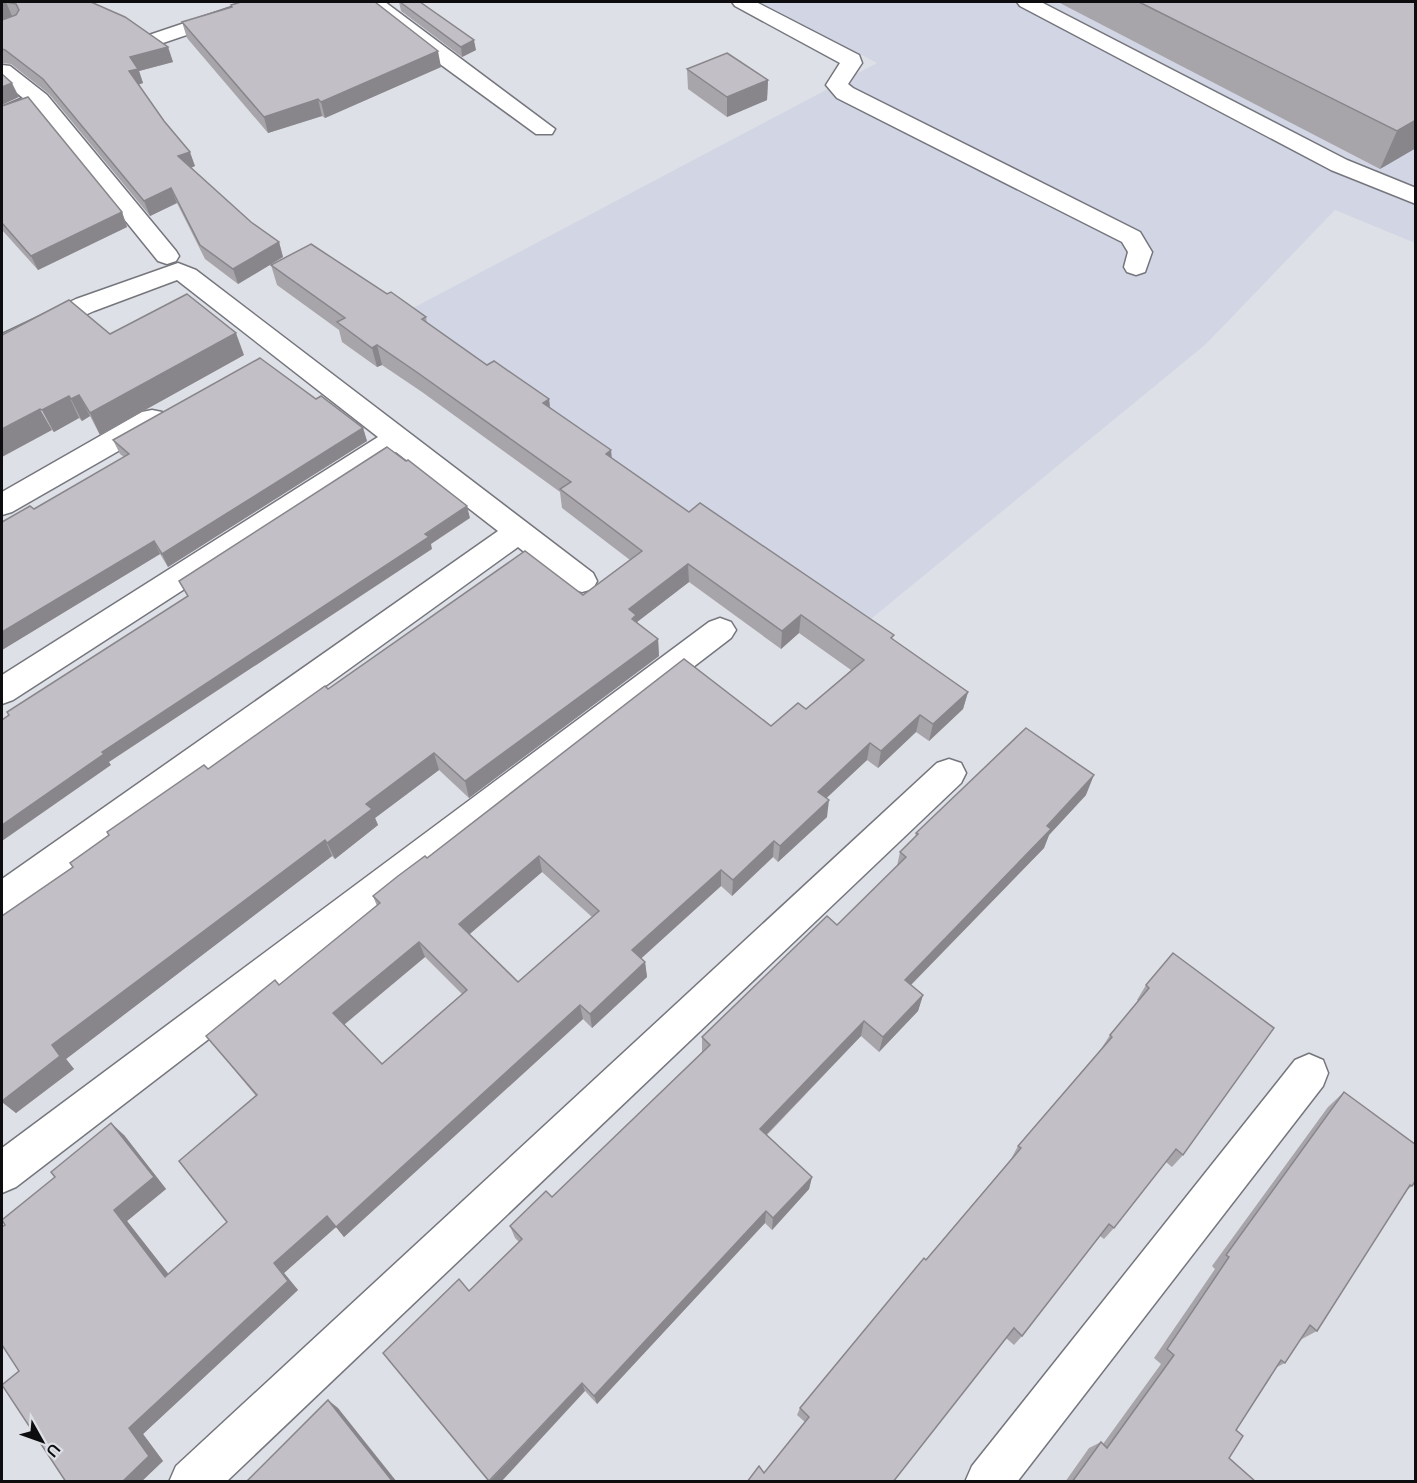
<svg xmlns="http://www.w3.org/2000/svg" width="1417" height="1483" viewBox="0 0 1417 1483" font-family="'Nunito Sans',sans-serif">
<rect width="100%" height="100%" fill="#dee0e7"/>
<path fill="#d2d6e4" d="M759,2H1415V243L1335,210L1206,344L860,628L398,316L877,63Z"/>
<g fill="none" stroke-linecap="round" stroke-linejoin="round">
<defs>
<g id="minor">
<path d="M247,2H275L272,6L163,43H149L146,39L149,35Z"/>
<path d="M363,2H385L555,129L552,134H536L429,56Z"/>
<path d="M732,2H756L859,55L862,63L848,84L853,88L1140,232L1152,252L1145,272L1136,275L1127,272L1124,267L1128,252L1122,242L837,98L826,85L840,63L735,6Z"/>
<path d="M1017,2H1041L1347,160L1416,188V204L1331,170L1020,6Z"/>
<path d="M2,65L10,66L47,95L176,251L179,256L176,261L167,264L158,261L35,109L2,121V107L23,98L2,81Z"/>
<path d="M178,263L196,270L593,573L597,581L593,589L582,592L571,589L518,547L15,910L2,915V879L498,531L396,452L13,700L2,704V675L378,437L177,280L94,311L2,352V334L76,299Z"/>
<path d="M152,410L162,412L166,419L162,426L12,512L2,515V492L142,412Z"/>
<path d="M720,618L731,622L736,630L731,638L16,1187L2,1193V1148L709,622Z"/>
<path d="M949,759L961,763L966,773L961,783L226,1482H169L176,1466L937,763Z"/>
<path d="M1309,1054L1323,1060L1328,1073L1323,1086L1017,1482H965L972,1466L1295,1060Z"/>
</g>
</defs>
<use href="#minor" stroke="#75767d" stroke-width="3"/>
<use href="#minor" fill="#fff" fill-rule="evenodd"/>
</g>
<g fill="#a7a4aa" fill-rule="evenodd">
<path d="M2,2H91L168,47L173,62L139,71L143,83L138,85L195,166L191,168L251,222L279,242L283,257L238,284L205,259L177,203L150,216L49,94L11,64L2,63Z"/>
<path d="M399,2L476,50L462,57L401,11Z"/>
<path d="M1058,2H1416V148L1380,169Z"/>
<path d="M231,5L441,67L325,118L322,116L268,133L187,38L182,22L232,7Z"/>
<path d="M687,69L768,80L767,100L727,117L688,89Z"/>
<path d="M2,106L122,212L127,227L38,270L2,230Z"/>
<path d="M271,265L387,294L426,317L427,323L487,365L549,399L550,407L612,458L689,512L893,640L968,692L963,709L929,741L916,732L878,768L867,760L826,798L827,817L778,862L773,857L732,896L721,886L641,958L645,962L647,977L592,1028L583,1019L344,1237L336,1227L284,1273L298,1290L143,1434L163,1461L141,1482H66L19,1371L124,1135L166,1189L127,1221L168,1274L227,1222L256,1096L206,1036L279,985L377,906L373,896L427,858L771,726L806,709L851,670L799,633L781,649L689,582L637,622L658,639L659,656L469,798L439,770L375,818L378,825L335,859L332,856L66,1059L74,1069L16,1113L2,1102V916L73,867L208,769L328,689L583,595L630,560L562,508L560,492L422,392L382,365L377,367L342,342L339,330L277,285ZM542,872L592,917L518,982L469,934ZM425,957L462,994L382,1064L344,1025Z"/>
<path d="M2,335L244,355L100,435L90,416L82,421L79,418L54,432L52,430Z"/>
<path d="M316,399L363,428L367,441L168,567L160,554L2,650V522L34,509L124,457L120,454L113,440Z"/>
<path d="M1086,795L1049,835L1044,848L911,985L923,995L918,1011L879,1052L861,1036L767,1135L812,1177L809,1189L772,1230L765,1223L597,1404L585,1391L469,1291L519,1242L515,1238L510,1226L552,1197L702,1052V1037L837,925L897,866L900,852L915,838L916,833Z"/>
<path d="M1173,953L1183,1155L1172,1167L1166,1162L1114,1228L1104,1239L1100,1236L1022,1336L1014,1345L1006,1338L805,1422L797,1415L800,1408L1011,1159L1018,1146L1101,1049L1110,1035L1138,1001L1137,1000L1146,985Z"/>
<path d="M1344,1092L1412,1186L1407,1190L1317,1331L1300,1340L1285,1363L1277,1367L1236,1430L1229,1458L1256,1482H1065L1089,1448L1101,1442L1103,1444L1161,1364L1154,1358L1215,1269L1212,1266L1328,1107Z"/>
</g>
<g fill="#88868b">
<path d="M6,2L12,16L2,20V3Z"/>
<path d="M474,40L476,50L462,57L461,47Z"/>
<path d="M168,47L173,62L139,71L143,83L134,86L129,71L130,57Z"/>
<path d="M438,51L441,67L325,118L321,102Z"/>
<path d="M768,80L767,100L727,117V97Z"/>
<path d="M12,83L19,97L2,105V87Z"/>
<path d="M318,99L322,116L268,133L264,117Z"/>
<path d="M1416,120V148L1380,169L1397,131Z"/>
<path d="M190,152L195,166L184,170L178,156Z"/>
<path d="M171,188L177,203L150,216L144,201Z"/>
<path d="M122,212L127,227L38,270L31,256Z"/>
<path d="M279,242L283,257L238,284L233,269Z"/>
<path d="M236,333L244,355L100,435L90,413Z"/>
<path d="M377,345L382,365L377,367L372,348Z"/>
<path d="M79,395L90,416L82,421L71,399Z"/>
<path d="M69,396L79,418L54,432L42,410Z"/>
<path d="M549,399L551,418L543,403Z"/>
<path d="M40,409L52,430L2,457V429Z"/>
<path d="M363,428L367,441L168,567L162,554Z"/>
<path d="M611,450L613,469L606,454Z"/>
<path d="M467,506L470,518L431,544L432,549L109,762L111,765L2,841V825L102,752Z"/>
<path d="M154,541L160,554L2,650V632Z"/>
<path d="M688,564L689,582L637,622L638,633L629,609Z"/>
<path d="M801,615L799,633L781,649L782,631Z"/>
<path d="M658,639L659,656L469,798L465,781Z"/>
<path d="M968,692L963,709L929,741L933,724Z"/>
<path d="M920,715L916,732L878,768L881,751Z"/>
<path d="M870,743L867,760L816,808L818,792Z"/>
<path d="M434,753L439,770L375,818L378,825L335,859L327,843L366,804Z"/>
<path d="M1094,775L1086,795L1049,835L1044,848L900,996L905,980Z"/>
<path d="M829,800L827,817L778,862L780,846Z"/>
<path d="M325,840L332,856L66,1059L74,1069L16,1113L2,1102L52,1045Z"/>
<path d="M774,841L773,857L732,896L733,880Z"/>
<path d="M539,856L542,872L464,939L459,924Z"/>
<path d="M721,870V886L634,965L632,950Z"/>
<path d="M419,942L425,957L341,1027L333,1013Z"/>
<path d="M645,962L647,977L592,1028L590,1014Z"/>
<path d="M923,995L918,1011L879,1052L883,1037Z"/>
<path d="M580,1005L583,1019L344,1237L336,1227Z"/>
<path d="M864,1021L861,1036L759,1142L760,1129Z"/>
<path d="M111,1123L124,1135L166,1189L127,1221L178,1286L165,1277L114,1210Z"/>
<path d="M812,1177L809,1189L772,1230L773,1218Z"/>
<path d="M766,1211L765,1223L597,1404L594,1396Z"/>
<path d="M327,1216L336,1227L284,1273L298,1290L143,1434L163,1461L141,1482H122L129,1428L274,1263Z"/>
<path d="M582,1383L585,1391L501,1482H489Z"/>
<path d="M328,1400L338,1408L397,1482H393Z"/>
</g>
<g fill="#c2bfc6" stroke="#88868b" stroke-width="1.5" fill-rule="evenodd">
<path d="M2,2H91L125,17L168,47L130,57L138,69L129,71L164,121L190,152L178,156L251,222L279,242L233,269L200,245L171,188L144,201L43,79L5,50L2,49V20L16,15L19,10L16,4L6,2L2,3Z"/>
<path d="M241,2H375L438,51L321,102L318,99L264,117L182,22L232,7L231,5Z"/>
<path d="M400,2H420L474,40L461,47Z"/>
<path d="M1139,2H1416V120L1397,131Z"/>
<path d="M727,53L768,80L727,97L687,69Z"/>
<path d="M2,74L12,83L2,87Z"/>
<path d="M28,97L122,212L31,256L2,223V106Z"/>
<path d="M311,244L387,294L391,292L426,317L422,319L487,365L494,361L549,399L543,403L611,450L606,454L689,512L700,503L894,635L891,638L968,692L933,724L920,715L881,751L870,743L818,792L829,800L780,846L774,841L733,880L721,870L632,950L645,962L590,1014L580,1005L336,1227L327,1216L274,1263L288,1281L129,1428L149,1456L122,1482H66L2,1385L19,1371L2,1345V1227L5,1225L2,1220L55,1177L51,1172L111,1123L154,1177L114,1210L165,1277L227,1222L179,1161L257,1095L206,1036L275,980L279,985L380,903L373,896L398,876L425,856L427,858L684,659L771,726L798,703L806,709L864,660L801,615L782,631L688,564L629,609L636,615L632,619L658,639L465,781L434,753L366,804L372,809L327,843L325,840L52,1045L60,1056L2,1101V916L73,867L70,863L109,835L107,832L204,765L208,769L325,686L328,689L525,551L583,595L642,551L560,489L571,482L418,373L377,345L372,348L337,322L345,318L271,265ZM539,856L599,911L518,982L459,924ZM419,942L467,990L382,1064L333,1013Z"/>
<path d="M187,294L236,333L90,413L79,395L71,399L69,396L42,410L40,409L2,429V335L69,300L110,334Z"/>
<path d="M260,358L316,399L321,396L363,428L162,554L154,541L2,632V522L30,506L34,509L129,454L113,440Z"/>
<path d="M387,447L406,461L408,460L467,506L425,534L429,537L102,752L104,754L2,825V720L9,715L7,712L188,596L179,581Z"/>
<path d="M1026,728L1094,775L1047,826L1051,829L905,980L923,995L883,1037L864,1021L760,1129L812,1177L773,1218L766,1211L594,1396L582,1383L489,1481L383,1353L459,1279L469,1291L522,1239L510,1226L546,1191L552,1197L710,1045L702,1037L827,916L837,925L906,857L900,852L918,834L916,833Z"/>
<path d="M1173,953L1274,1028L1183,1155L1176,1149L1114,1228L1109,1224L1022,1336L1014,1328L893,1482H747L759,1466L764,1473L809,1417L800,1408L924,1258L926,1260L1021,1148L1018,1146L1112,1037L1110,1035L1149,988L1146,985Z"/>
<path d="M1344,1092L1416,1145V1180L1412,1186L1410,1185L1317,1331L1310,1325L1285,1363L1281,1360L1236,1430L1243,1436L1229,1458L1256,1482H1072L1101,1442L1107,1448L1174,1355L1167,1349L1229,1257L1226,1255Z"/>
<path d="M328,1400L393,1482H246Z"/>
</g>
<rect width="1417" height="1483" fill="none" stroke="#0d0d10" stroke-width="6"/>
<g transform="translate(42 1441) rotate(130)" stroke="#dee0e7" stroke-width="4.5" paint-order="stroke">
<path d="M0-4.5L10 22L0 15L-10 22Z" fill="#0d0d10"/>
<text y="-9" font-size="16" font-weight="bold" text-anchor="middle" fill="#0d0d10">U</text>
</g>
</svg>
